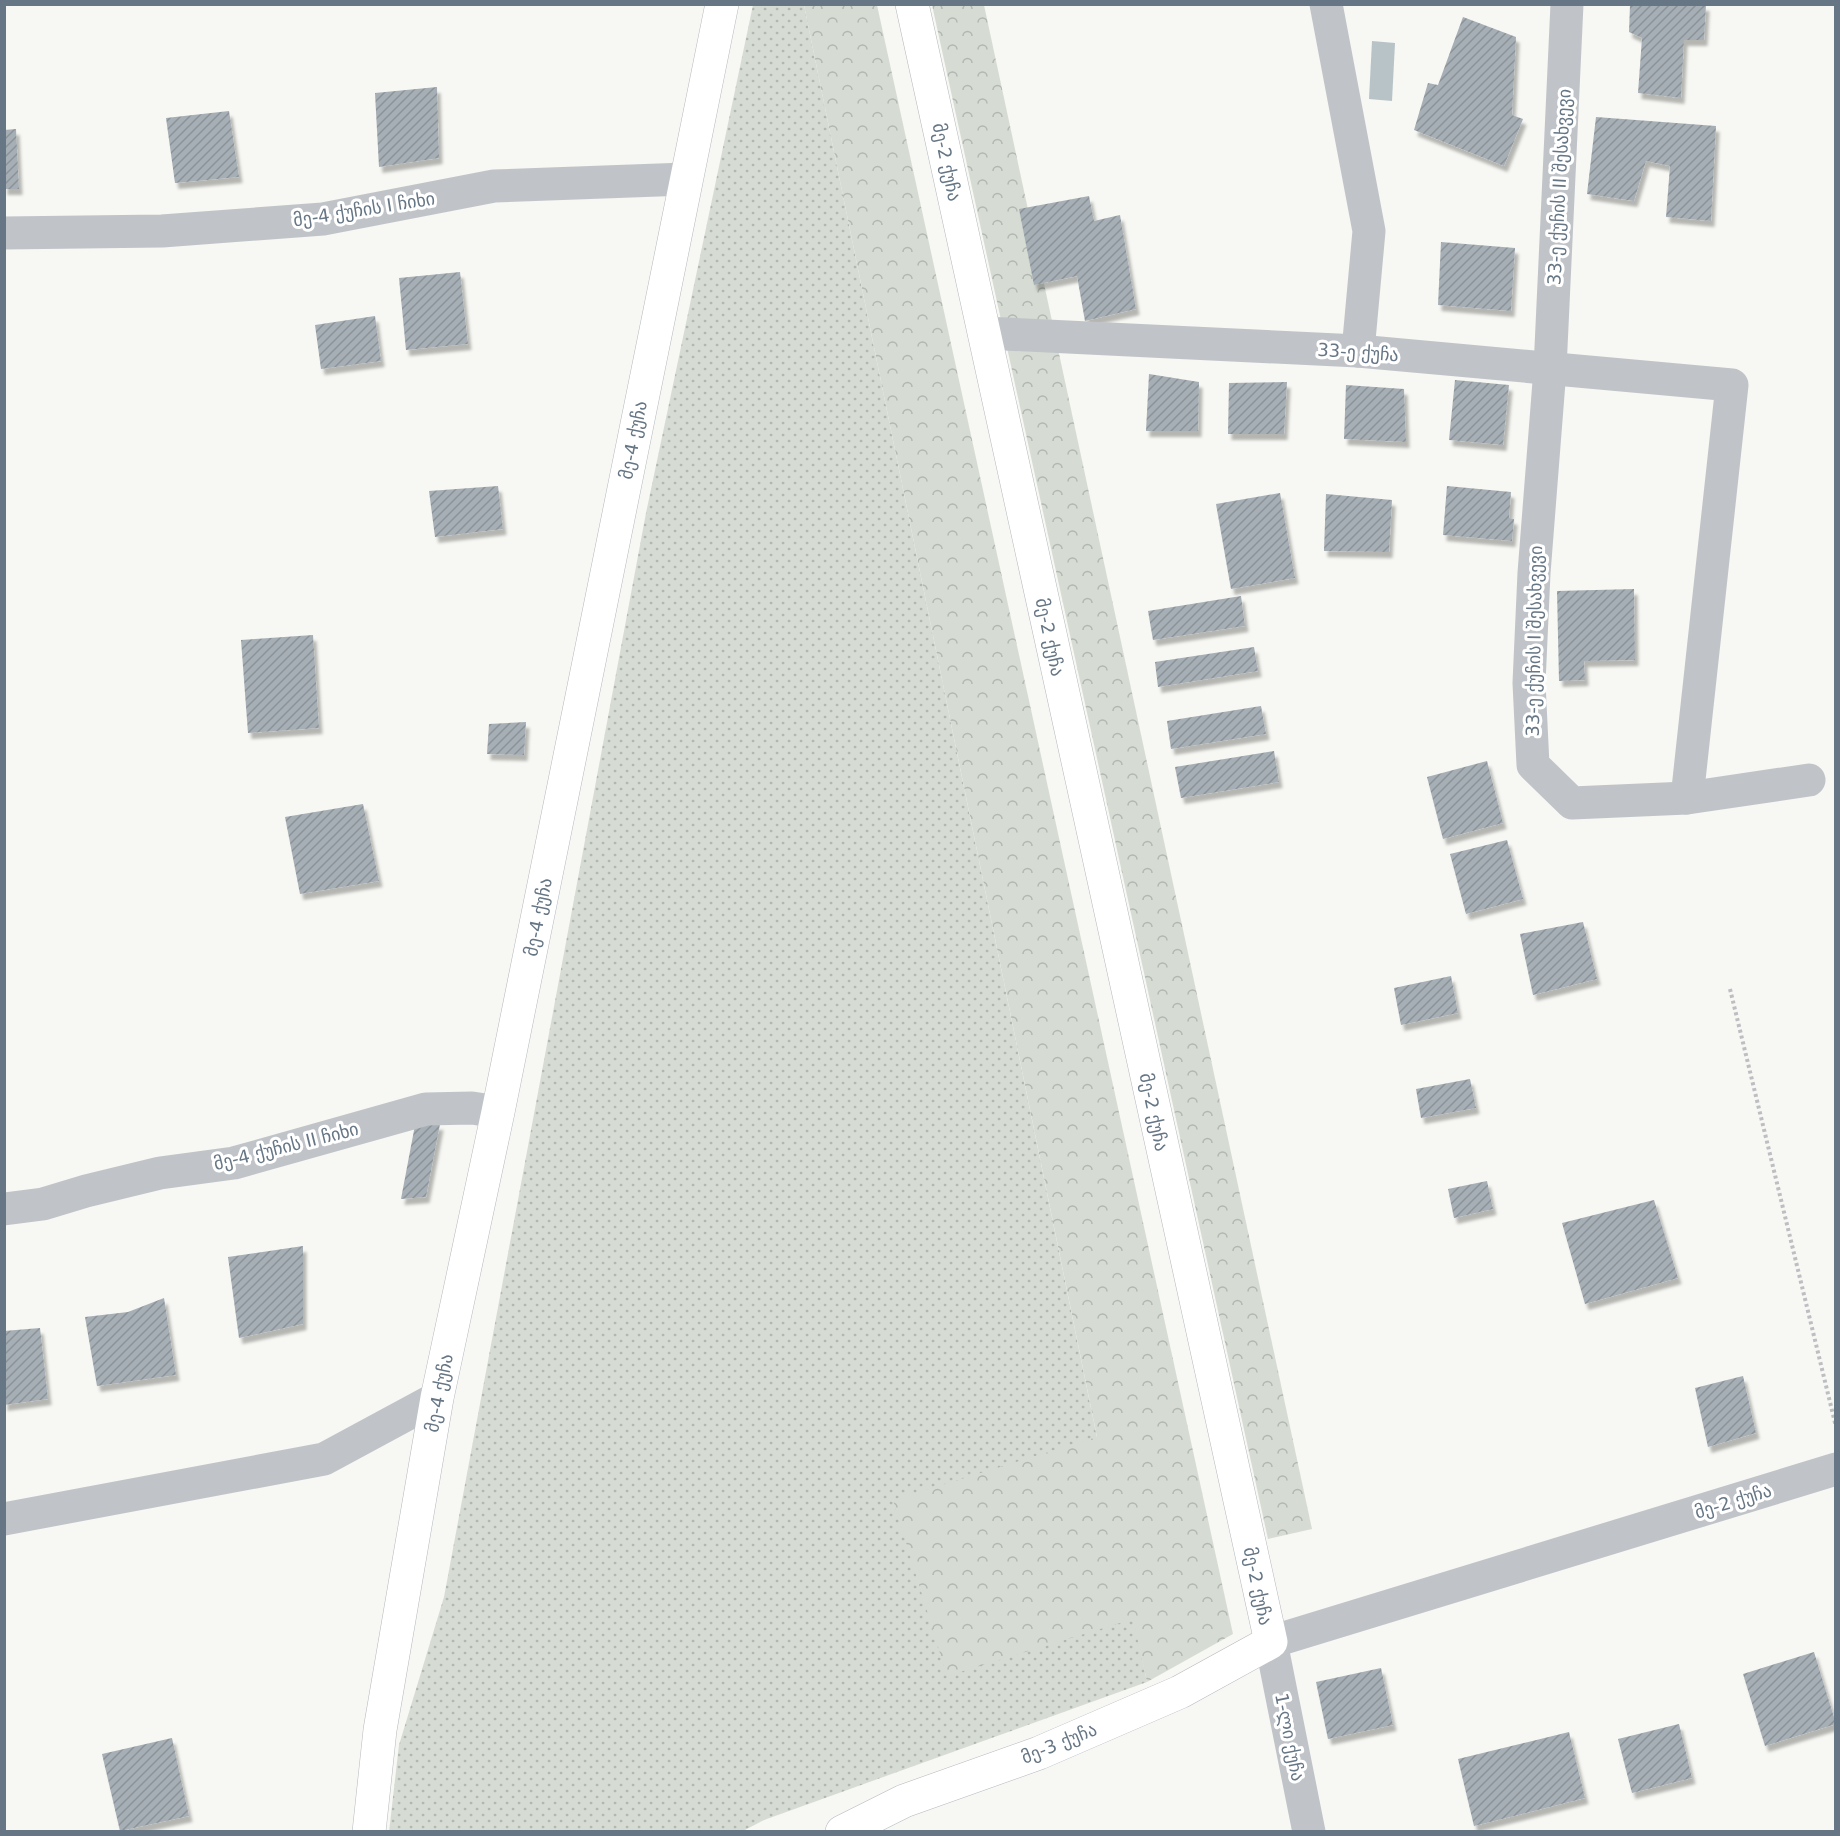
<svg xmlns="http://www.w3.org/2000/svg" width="1840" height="1836" viewBox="0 0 1840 1836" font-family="'DejaVu Sans','Noto Sans Georgian',sans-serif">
<defs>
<pattern id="grass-dots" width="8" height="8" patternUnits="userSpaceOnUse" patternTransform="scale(1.5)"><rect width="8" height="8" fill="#d6dcd3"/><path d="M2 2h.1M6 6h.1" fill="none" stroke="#b1b7b1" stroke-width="1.8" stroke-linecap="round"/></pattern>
<pattern id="forest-crowns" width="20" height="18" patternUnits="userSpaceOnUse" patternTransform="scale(1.5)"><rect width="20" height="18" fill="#d6dcd3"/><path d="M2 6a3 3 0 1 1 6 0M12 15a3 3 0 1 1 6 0" fill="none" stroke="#b1b7b1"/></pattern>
<pattern id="building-hatch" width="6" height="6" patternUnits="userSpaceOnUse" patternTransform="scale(1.5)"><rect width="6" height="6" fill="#a6afb5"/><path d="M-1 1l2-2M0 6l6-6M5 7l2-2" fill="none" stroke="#8b9399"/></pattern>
<filter id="shadow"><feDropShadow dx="3.5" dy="6" stdDeviation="1.5" flood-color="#0004"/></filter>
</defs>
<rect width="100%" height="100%" fill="#f7f7f3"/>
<path fill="url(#grass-dots)" d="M753,5H804L1147,1682L764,1820L743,1831L389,1832L399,1745L444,1597L646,513Z"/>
<g fill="url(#forest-crowns)">
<path d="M804,5H877L1233,1634L1147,1682L1133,1619L947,1676L893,1500L1097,1437Z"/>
<path d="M932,5H984L1312,1529L1268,1539Z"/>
</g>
<path fill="#b8c3c8" d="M1372,41L1395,43L1392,101L1369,99Z"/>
<g fill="url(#building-hatch)" filter="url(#shadow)">
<path d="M1630,5H1706L1704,40H1684L1681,98L1638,93L1642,38L1629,32Z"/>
<path d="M1463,17L1516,37L1512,115L1523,119L1504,166L1414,130L1428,83L1438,85Z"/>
<path d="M437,87L439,158L379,167L375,93Z"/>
<path d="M229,111L239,177L175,183L166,118Z"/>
<path d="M1596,117L1716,126L1711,221L1666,217L1670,166L1646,161L1634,201L1587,194Z"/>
<path d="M16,129L19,189H4V130Z"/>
<path d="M1089,196L1094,221L1120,215L1136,309L1085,321L1077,276L1034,285L1019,209Z"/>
<path d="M1441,242L1515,248L1511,311L1438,305Z"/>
<path d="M460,272L468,344L406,350L399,278Z"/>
<path d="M375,316L381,361L321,369L315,325Z"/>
<path d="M1149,374L1199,382L1198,431H1146Z"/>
<path d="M1455,380L1509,385L1503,445L1449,440Z"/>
<path d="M1287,382L1284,434H1228L1229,383Z"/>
<path d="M1346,385L1404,389L1406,442L1344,439Z"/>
<path d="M498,486L503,529L435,537L429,491Z"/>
<path d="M1447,486L1511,492L1509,518L1514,519L1512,541L1443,535Z"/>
<path d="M1280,493L1295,578L1231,589L1216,504Z"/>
<path d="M1326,494L1392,500L1389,552L1324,551Z"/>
<path d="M1634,589L1635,660L1584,661L1585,680L1559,681L1557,591Z"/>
<path d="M1241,596L1245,626L1153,640L1148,611Z"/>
<path d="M313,635L319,728L248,733L241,640Z"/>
<path d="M1254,647L1258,671L1158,687L1155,662Z"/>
<path d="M1261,706L1266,734L1171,749L1167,721Z"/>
<path d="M526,722L524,755L487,754L489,724Z"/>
<path d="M1274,751L1279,782L1181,798L1175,767Z"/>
<path d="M1487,761L1503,823L1443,839L1427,777Z"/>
<path d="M363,804L379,881L300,894L285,817Z"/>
<path d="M1507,840L1523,899L1466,914L1450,854Z"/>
<path d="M1583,922L1597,979L1533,995L1520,934Z"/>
<path d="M1451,976L1458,1013L1401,1025L1394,988Z"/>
<path d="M1470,1079L1476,1108L1421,1118L1416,1089Z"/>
<path d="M440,1124L426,1197L401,1199L415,1125Z"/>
<path d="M1487,1181L1493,1209L1454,1218L1448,1189Z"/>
<path d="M1654,1200L1678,1278L1585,1304L1562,1223Z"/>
<path d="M303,1246V1324L239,1338L228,1257Z"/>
<path d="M164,1298L176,1375L97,1386L85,1317L128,1312Z"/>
<path d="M40,1328L48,1399L4,1405V1331Z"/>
<path d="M1743,1376L1756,1433L1708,1447L1695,1388Z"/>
<path d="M1814,1652L1836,1724L1765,1746L1743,1674Z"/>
<path d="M1381,1668L1393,1725L1328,1739L1316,1682Z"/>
<path d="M1679,1724L1692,1778L1632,1793L1618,1739Z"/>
<path d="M1569,1732L1585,1798L1474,1826L1458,1759Z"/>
<path d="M172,1738L189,1816L120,1831L102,1754Z"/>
</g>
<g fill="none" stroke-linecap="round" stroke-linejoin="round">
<defs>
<g id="secondary">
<path d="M369,1832L380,1730L437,1398L498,1112L722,4"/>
<path d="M842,1832L904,1801L1039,1753L1180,1692L1271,1642L912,4"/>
</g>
</defs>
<use href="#secondary" stroke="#b4b9be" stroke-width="34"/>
<path stroke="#bcbec1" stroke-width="4" stroke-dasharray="3 3" stroke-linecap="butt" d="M1730,989L1836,1427"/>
<g stroke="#c0c4c8" stroke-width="33">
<path d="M1326,4L1369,231L1358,351"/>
<path d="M1567,4L1550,369L1534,573L1529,683L1533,765L1572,803L1687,798L1809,780"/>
<path d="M4,233L162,231L323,219L494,186L686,179"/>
<path d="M984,333L1358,351L1732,385L1687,798"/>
<path d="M4,1209L43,1204L86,1191L160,1173L234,1163L426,1109L472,1108L498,1112"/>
<path d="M4,1519L324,1459L437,1398"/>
<path d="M1309,1832L1271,1642L1836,1469"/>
</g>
<use href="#secondary" stroke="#fff" stroke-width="33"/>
</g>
<g text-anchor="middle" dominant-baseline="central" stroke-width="6" stroke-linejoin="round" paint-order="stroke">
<g font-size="18" fill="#667685" stroke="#fff">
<text transform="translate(947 162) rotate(78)">მე-2 ქუჩა</text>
<text transform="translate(1559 187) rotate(-87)">33-ე ქუჩის II შესახვევი</text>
<text transform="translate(364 209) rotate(-9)">მე-4 ქუჩის I ჩიხი</text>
<text transform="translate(1358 352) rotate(4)">33-ე ქუჩა</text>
<text transform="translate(633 440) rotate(-79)">მე-4 ქუჩა</text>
<text transform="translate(1050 637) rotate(78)">მე-2 ქუჩა</text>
<text transform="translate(1534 641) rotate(-89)">33-ე ქუჩის I შესახვევი</text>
<text transform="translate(538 917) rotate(-79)">მე-4 ქუჩა</text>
<text transform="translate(1154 1112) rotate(78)">მე-2 ქუჩა</text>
<text transform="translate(286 1146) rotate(-14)">მე-4 ქუჩის II ჩიხი</text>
<text transform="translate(439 1393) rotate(-79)">მე-4 ქუჩა</text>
<text transform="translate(1733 1501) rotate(-17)">მე-2 ქუჩა</text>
<text transform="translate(1258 1586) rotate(78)">მე-2 ქუჩა</text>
<text transform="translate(1290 1737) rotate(79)">1-ლი ქუჩა</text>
<text transform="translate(1059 1743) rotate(-22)">მე-3 ქუჩა</text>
</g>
</g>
<rect width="1840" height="1836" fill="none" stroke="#667685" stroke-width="12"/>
</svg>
